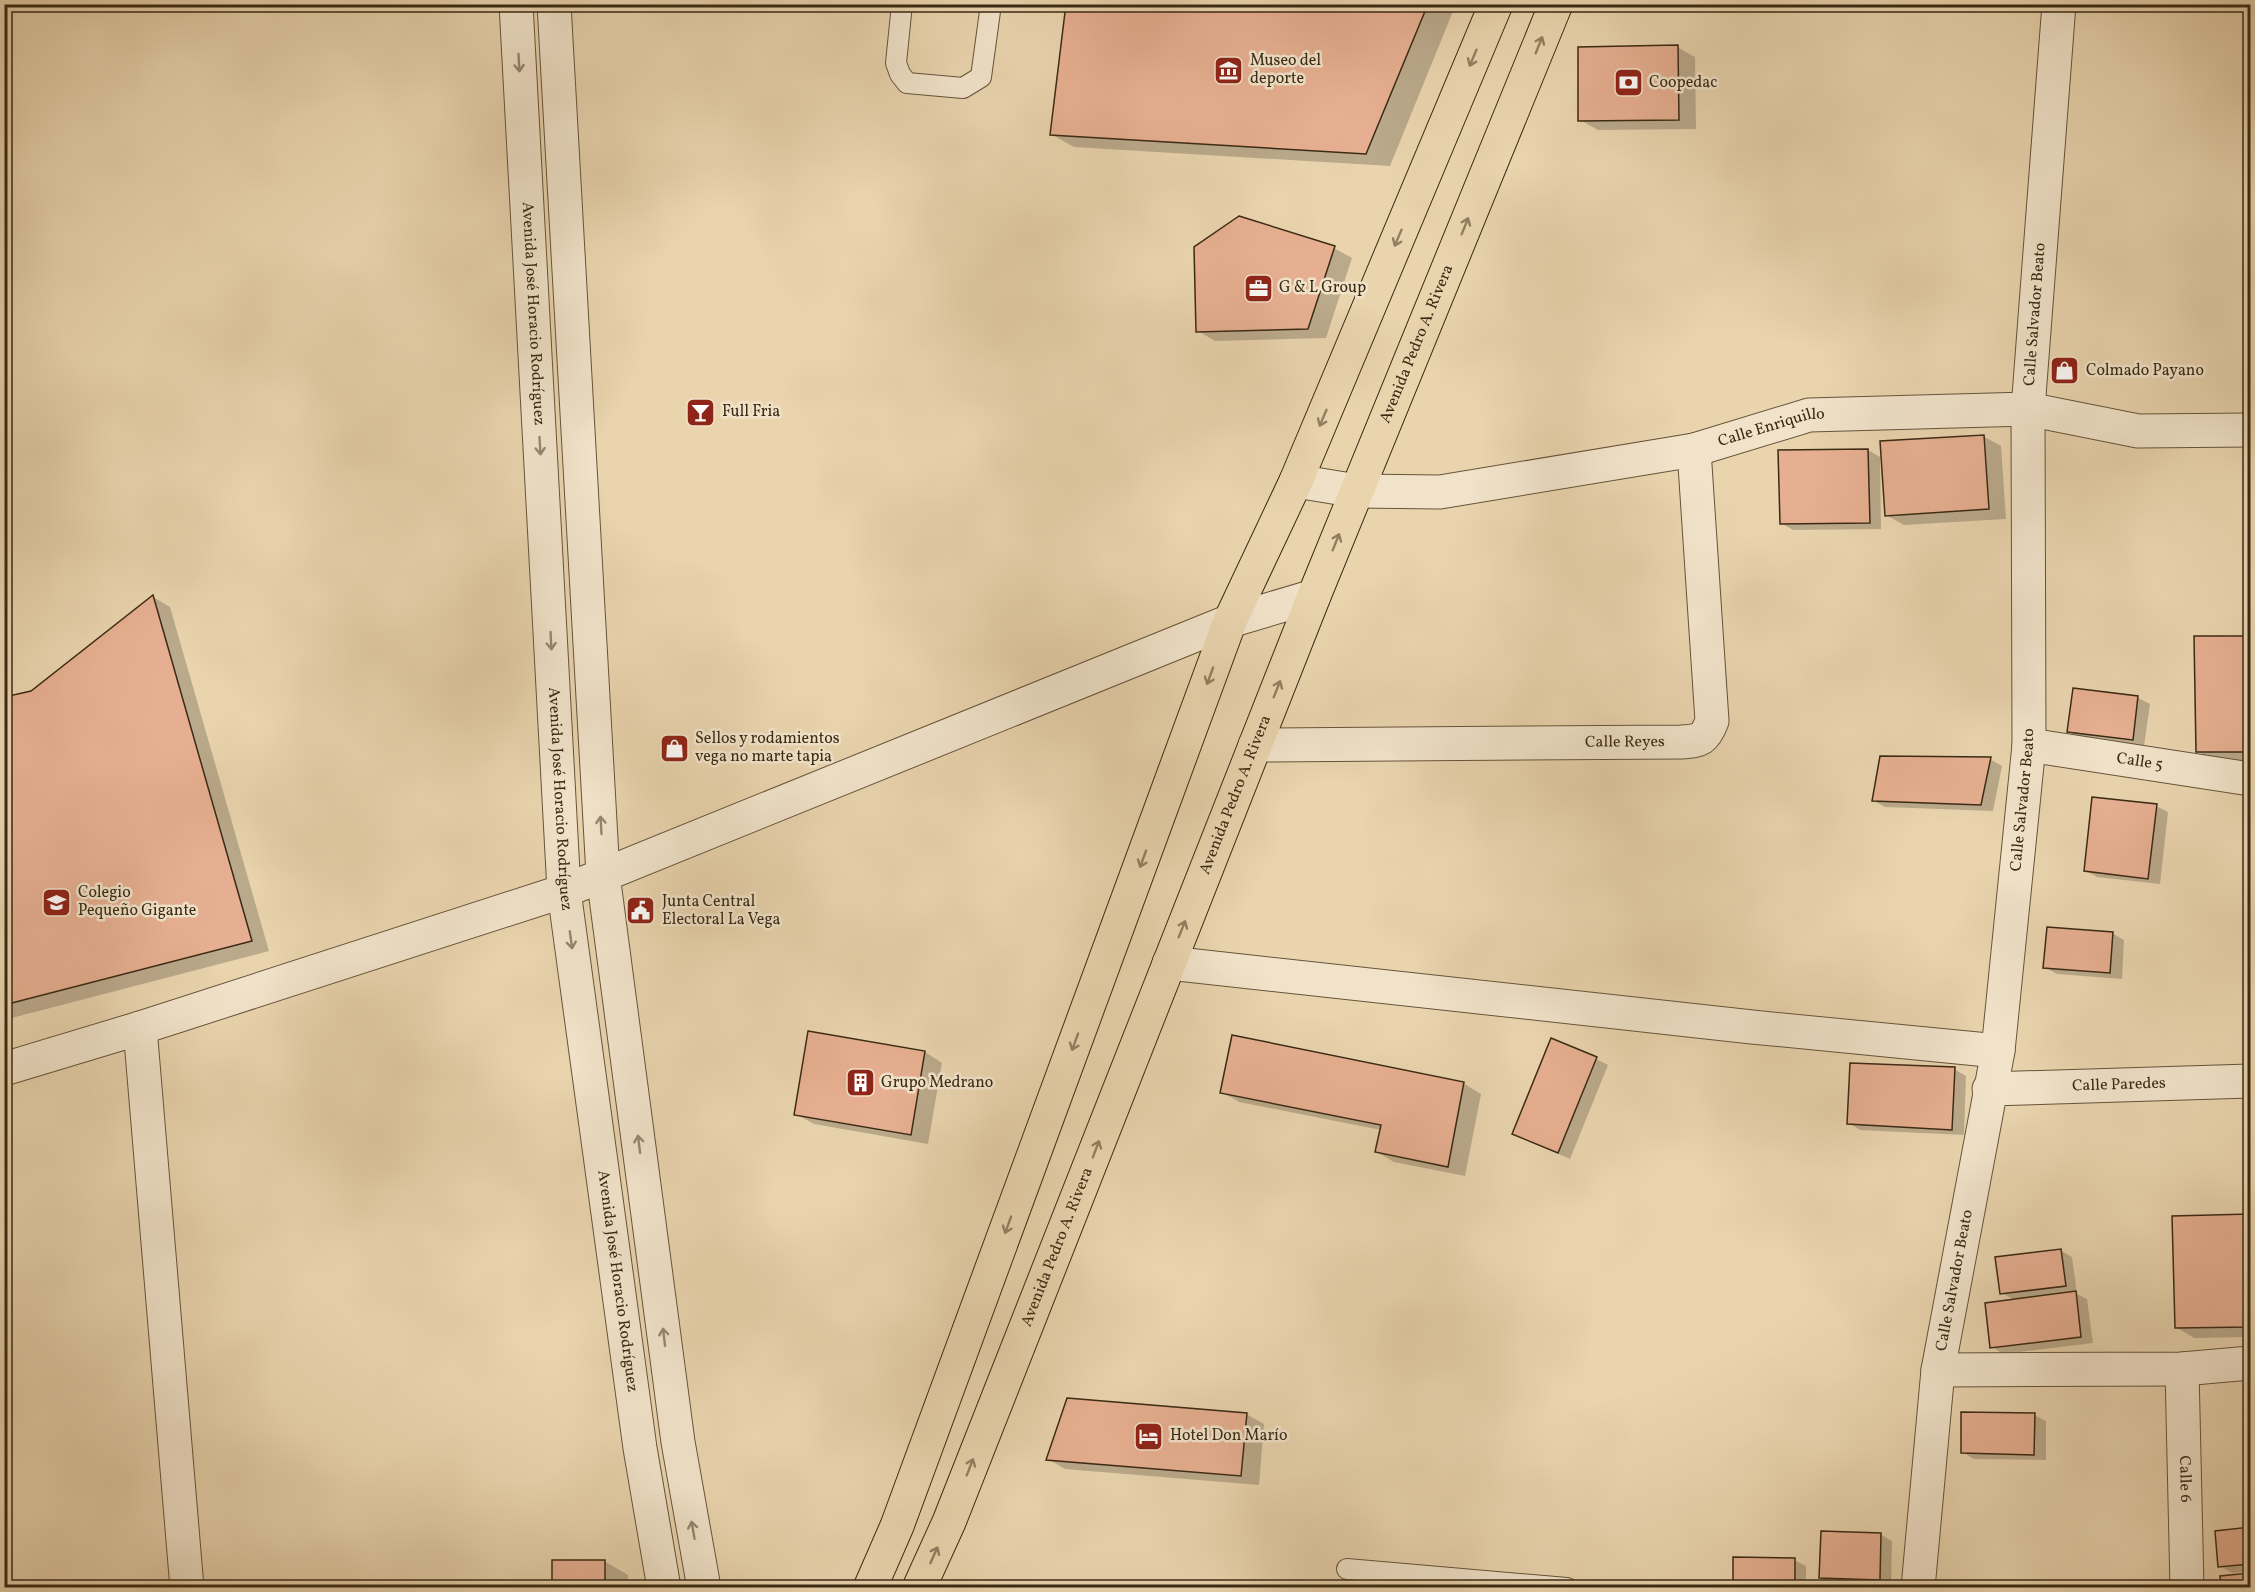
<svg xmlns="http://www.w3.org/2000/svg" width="2255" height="1592" viewBox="0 0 2255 1592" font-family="Vollkorn,serif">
<rect width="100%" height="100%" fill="#e9d4ae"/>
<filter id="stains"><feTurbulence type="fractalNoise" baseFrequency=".00333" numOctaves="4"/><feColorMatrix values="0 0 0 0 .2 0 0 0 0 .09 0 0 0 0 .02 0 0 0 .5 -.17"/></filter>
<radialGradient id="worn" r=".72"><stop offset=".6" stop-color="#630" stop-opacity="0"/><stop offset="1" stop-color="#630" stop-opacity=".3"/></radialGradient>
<g fill="#0003">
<path d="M1067,4H1456L1390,166L1074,147L1051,134Z"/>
<path d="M1677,47L1695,57L1696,129L1598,130L1580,120Z"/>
<path d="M1334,248L1352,258L1326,338L1215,341L1198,331Z"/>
<path d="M1983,436L2001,446L2006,519L1904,525L1886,515Z"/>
<path d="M1868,450L1880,457L1881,529L1793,530L1781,523Z"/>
<path d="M153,597L170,607L269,951L4,1020V699L31,693Z"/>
<path d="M2196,638H2250V761L2215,762L2197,751Z"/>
<path d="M2074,690L2138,698L2150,704L2144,746L2080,737L2069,731Z"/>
<path d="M1990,759L2002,766L1993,811L1885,807L1874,801Z"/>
<path d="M2156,806L2168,812L2160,884L2097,877L2085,870Z"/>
<path d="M2112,933L2124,940L2122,979L2057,974L2045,967Z"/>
<path d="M925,1052L942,1063L928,1144L814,1124L796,1114Z"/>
<path d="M1596,1059L1608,1065L1570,1159L1514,1134Z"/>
<path d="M1954,1069L1966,1076L1964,1135L1860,1130L1849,1123Z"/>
<path d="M1463,1083L1481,1094L1465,1176L1394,1162L1377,1152L1381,1130L1239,1102L1222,1092Z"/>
<path d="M2250,1216V1337L2194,1338L2176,1327L2174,1218Z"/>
<path d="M2060,1250L2072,1257L2077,1294L2087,1299L2093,1343L2003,1354L1992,1347L2014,1300L2002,1293Z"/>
<path d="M1246,1414L1264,1424L1259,1485L1065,1469L1048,1459Z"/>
<path d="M2034,1415L2046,1421V1460L1974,1459L1962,1452Z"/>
<path d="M2250,1528V1571L2232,1573L2220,1566L2216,1532Z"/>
<path d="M1880,1534L1892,1541L1891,1586L1833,1584L1821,1578Z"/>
<path d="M1794,1560L1806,1566V1588H1734Z"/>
<path d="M604,1561L628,1575V1588H554Z"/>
</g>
<g fill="#e6af91" stroke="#3a2a14" stroke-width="1.5">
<path d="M1066,4H1428L1366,154L1050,135Z"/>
<path d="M1678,45L1679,120L1578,121V47Z"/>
<path d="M1239,216L1335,246L1308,329L1196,332L1194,247Z"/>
<path d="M1984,435L1989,509L1885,516L1880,441Z"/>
<path d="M1868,449L1870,523L1780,524L1778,450Z"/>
<path d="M153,595L252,941L4,1005V697L31,691Z"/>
<path d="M2194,636H2250V752H2196Z"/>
<path d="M2073,688L2138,696L2133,740L2067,732Z"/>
<path d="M1880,756L1991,757L1981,805L1872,801Z"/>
<path d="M2092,797L2157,804L2148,879L2084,871Z"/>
<path d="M2047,927L2113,932L2110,973L2043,968Z"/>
<path d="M808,1031L925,1051L911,1135L794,1115Z"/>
<path d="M1232,1035L1464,1082L1448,1167L1375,1152L1381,1125L1220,1093Z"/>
<path d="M1551,1038L1597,1057L1558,1153L1512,1134Z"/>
<path d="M1850,1063L1955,1067L1952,1130L1847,1124Z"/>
<path d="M2250,1214V1327L2175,1328L2172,1216Z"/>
<path d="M2061,1249L2066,1286L2000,1294L1995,1257Z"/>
<path d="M2076,1291L2081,1337L1990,1348L1985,1303Z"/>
<path d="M1067,1398L1247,1413L1241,1476L1046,1460Z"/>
<path d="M1961,1412L2035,1413L2034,1455L1961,1453Z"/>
<path d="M2250,1527V1564L2218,1567L2215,1531Z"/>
<path d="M1821,1531L1881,1533L1880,1580L1819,1578Z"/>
<path d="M1733,1557L1795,1558V1588H1733Z"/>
<rect x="552" y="1560" width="53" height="28"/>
<path d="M2250,1573V1588H2221L2220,1576Z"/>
</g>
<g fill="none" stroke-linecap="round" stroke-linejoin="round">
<defs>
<g id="service">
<path d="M902,4L896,63L900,74L907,83L963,88L981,77L991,4"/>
<path d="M1347,1569L1567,1588"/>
</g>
<g id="minor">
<path id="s1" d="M1296,481L1357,491L1440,492L1694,450L1809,415L2028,409L2138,431L2250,430"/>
<path id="s2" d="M1255,745L1681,742C1701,741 1705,739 1712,721L1694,450"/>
<path id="s3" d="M2029,745L2250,779"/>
<path d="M1169,963L1752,1027L1998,1051"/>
<path d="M140,1028L187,1588"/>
<path id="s4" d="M1989,1089L2250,1081"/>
<path id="s5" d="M2182,1369L2187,1588"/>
<path d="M1938,1370L2182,1369L2250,1363"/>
<path id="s6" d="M1918,1588L1938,1370L1998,1051L2029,745L2028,409L2059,4"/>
</g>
<g id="tertiary">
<path id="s7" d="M516,4L564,891L640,1448L664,1588"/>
<path d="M554,4L603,875L678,1442L704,1588"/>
<path d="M4,1069L140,1028L564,891L1230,621L1314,596"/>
</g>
<g id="primary">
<path d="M870,1588L897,1526L1230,621L1296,481L1496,4"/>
<path id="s8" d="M919,1588L949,1522L1314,596L1556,4"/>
</g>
</defs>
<use href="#service" stroke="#66543a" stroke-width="22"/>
<use href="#minor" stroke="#66543a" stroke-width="35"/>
<use href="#tertiary" stroke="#66543a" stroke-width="35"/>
<use href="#primary" stroke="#3a2a14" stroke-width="35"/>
<use href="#service" stroke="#f1e3ca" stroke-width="20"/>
<use href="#minor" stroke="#f1e3ca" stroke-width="33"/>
<use href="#tertiary" stroke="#f1e3ca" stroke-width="33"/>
<use href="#primary" stroke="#e9d4ae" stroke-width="33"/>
</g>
<defs><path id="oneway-shaft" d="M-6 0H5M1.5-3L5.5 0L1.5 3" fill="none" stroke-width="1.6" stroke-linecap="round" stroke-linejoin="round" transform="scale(1.5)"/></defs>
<g stroke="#927f61">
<use href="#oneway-shaft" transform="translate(1539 45) rotate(-68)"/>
<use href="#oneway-shaft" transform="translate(1473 58) rotate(113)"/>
<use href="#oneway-shaft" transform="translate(1465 226) rotate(-68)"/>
<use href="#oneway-shaft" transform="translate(1398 238) rotate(113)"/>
<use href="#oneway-shaft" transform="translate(1323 418) rotate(113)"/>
<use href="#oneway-shaft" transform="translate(1336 542) rotate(-68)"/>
<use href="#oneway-shaft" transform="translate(1210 676) rotate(110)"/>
<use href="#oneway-shaft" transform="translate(1277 689) rotate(-68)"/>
<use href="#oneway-shaft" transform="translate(1143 859) rotate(110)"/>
<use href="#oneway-shaft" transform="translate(1182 929) rotate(-68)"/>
<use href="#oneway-shaft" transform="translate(1075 1042) rotate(110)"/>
<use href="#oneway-shaft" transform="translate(1096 1149) rotate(-69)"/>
<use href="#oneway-shaft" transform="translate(1008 1225) rotate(110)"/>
<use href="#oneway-shaft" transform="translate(970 1467) rotate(-69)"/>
<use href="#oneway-shaft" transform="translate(934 1555) rotate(-66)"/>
</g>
<g stroke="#96866f">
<use href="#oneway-shaft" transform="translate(519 63) rotate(87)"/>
<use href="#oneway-shaft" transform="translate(540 446) rotate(87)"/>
<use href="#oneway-shaft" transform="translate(551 641) rotate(87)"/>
<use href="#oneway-shaft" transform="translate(601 825) rotate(-93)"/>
<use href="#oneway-shaft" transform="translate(571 940) rotate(82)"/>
<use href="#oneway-shaft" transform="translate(639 1144) rotate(-97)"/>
<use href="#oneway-shaft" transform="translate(664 1337) rotate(-97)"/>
<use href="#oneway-shaft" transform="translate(693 1530) rotate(-100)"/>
</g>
<defs>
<symbol id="museum-square" viewBox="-11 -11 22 22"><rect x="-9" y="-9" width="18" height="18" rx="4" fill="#8f2418" stroke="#f1e3ca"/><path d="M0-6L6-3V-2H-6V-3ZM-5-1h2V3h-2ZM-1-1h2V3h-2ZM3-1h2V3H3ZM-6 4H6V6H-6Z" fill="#fff"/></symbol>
<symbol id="bank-square" viewBox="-11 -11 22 22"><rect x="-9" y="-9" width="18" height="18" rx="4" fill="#8f2418" stroke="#f1e3ca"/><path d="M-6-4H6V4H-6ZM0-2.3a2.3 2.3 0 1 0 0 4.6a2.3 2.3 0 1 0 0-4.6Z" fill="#fff"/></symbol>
<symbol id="office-square" viewBox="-11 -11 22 22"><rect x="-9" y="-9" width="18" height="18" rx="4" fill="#8f2418" stroke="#f1e3ca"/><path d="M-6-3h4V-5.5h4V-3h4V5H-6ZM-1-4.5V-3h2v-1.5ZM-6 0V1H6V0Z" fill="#fff"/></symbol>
<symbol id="shop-square" viewBox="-11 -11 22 22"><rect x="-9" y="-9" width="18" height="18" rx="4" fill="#8f2418" stroke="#f1e3ca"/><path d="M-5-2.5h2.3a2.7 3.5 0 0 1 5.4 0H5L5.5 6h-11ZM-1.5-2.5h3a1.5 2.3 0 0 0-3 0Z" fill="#fff"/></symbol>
<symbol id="bar-square" viewBox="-11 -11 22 22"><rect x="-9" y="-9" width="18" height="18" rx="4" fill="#8f2418" stroke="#f1e3ca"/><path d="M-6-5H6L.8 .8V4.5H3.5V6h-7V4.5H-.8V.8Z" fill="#fff"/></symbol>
<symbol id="school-square" viewBox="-11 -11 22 22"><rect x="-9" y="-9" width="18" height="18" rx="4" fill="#8f2418" stroke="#f1e3ca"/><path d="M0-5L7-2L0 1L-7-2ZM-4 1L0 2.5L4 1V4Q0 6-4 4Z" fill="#fff"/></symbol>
<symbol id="civic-square" viewBox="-11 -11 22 22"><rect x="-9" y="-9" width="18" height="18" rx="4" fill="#8f2418" stroke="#f1e3ca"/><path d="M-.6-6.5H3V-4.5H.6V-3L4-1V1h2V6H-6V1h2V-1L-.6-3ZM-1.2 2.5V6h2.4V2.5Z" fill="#fff"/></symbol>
<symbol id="building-square" viewBox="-11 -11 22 22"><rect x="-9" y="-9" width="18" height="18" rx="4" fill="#8f2418" stroke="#f1e3ca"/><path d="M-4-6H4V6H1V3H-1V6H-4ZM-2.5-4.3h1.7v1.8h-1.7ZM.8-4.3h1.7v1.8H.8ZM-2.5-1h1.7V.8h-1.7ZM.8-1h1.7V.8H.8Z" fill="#fff"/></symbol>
<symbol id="hotel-square" viewBox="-11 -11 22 22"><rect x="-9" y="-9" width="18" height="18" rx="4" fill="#8f2418" stroke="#f1e3ca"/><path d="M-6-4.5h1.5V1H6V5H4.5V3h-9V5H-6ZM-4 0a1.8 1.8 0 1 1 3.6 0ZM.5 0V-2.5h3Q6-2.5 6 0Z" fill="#fff"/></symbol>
</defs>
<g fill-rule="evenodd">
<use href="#museum-square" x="1212" y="54" width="33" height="33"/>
<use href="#bank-square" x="1612" y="66" width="33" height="33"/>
<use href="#office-square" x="1242" y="272" width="33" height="33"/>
<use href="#shop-square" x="2048" y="354" width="33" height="33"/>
<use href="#bar-square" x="684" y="396" width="33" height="33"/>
<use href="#shop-square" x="658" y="732" width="33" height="33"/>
<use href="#school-square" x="40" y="886" width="33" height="33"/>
<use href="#civic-square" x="624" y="894" width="33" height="33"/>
<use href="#building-square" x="844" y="1066" width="33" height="33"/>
<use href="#hotel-square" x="1132" y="1420" width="33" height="33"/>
</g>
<g text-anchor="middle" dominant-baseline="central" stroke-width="5" stroke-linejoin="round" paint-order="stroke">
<g font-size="16" fill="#3a2a14" stroke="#f1e3ca" text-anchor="start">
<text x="1250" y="61">Museo del<tspan x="1250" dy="18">deporte</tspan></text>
<text x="1649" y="83">Coopedac</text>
<text x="1279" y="288">G &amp; L Group</text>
<text x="2086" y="371">Colmado Payano</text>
<text x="722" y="412">Full Fria</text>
<text x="695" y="739">Sellos y rodamientos<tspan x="695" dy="18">vega no marte tapia</tspan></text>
<text x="78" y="893">Colegio<tspan x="78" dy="18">Pequeño Gigante</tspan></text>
<text x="662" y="902">Junta Central<tspan x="662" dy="18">Electoral La Vega</tspan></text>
<text x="881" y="1083">Grupo Medrano</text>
<text x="1170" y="1436">Hotel Don Marío</text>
</g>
<g font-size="16" fill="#3a2a14" stroke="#f1e3ca">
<text stroke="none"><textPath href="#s7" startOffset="310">Avenida José Horacio Rodríguez</textPath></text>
<text stroke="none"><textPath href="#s6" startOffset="1282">Calle Salvador Beato</textPath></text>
<text stroke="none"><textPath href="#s8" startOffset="1340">Avenida Pedro A. Rivera</textPath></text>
<text stroke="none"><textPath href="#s1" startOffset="483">Calle Enriquillo</textPath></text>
<text stroke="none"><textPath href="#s2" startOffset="370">Calle Reyes</textPath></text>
<text stroke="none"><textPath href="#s3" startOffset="112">Calle 5</textPath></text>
<text stroke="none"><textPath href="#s8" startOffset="854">Avenida Pedro A. Rivera</textPath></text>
<text stroke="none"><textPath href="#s7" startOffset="796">Avenida José Horacio Rodríguez</textPath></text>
<text stroke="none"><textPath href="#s6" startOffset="796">Calle Salvador Beato</textPath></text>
<text stroke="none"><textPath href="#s4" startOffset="130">Calle Paredes</textPath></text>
<text stroke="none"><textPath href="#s8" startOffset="368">Avenida Pedro A. Rivera</textPath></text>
<text stroke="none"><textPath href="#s6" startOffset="310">Calle Salvador Beato</textPath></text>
<text stroke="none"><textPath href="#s7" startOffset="1282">Avenida José Horacio Rodríguez</textPath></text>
<text stroke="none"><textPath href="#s5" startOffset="110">Calle 6</textPath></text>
</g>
</g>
<rect width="2255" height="1592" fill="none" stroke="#e9d4ae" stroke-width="24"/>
<rect x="6" y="6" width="2243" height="1580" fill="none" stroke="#3a2a14" stroke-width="3"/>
<rect x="12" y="12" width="2231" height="1568" fill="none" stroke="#3a2a14" stroke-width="1.5"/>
<rect width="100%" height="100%" filter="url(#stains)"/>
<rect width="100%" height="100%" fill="url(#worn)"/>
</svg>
